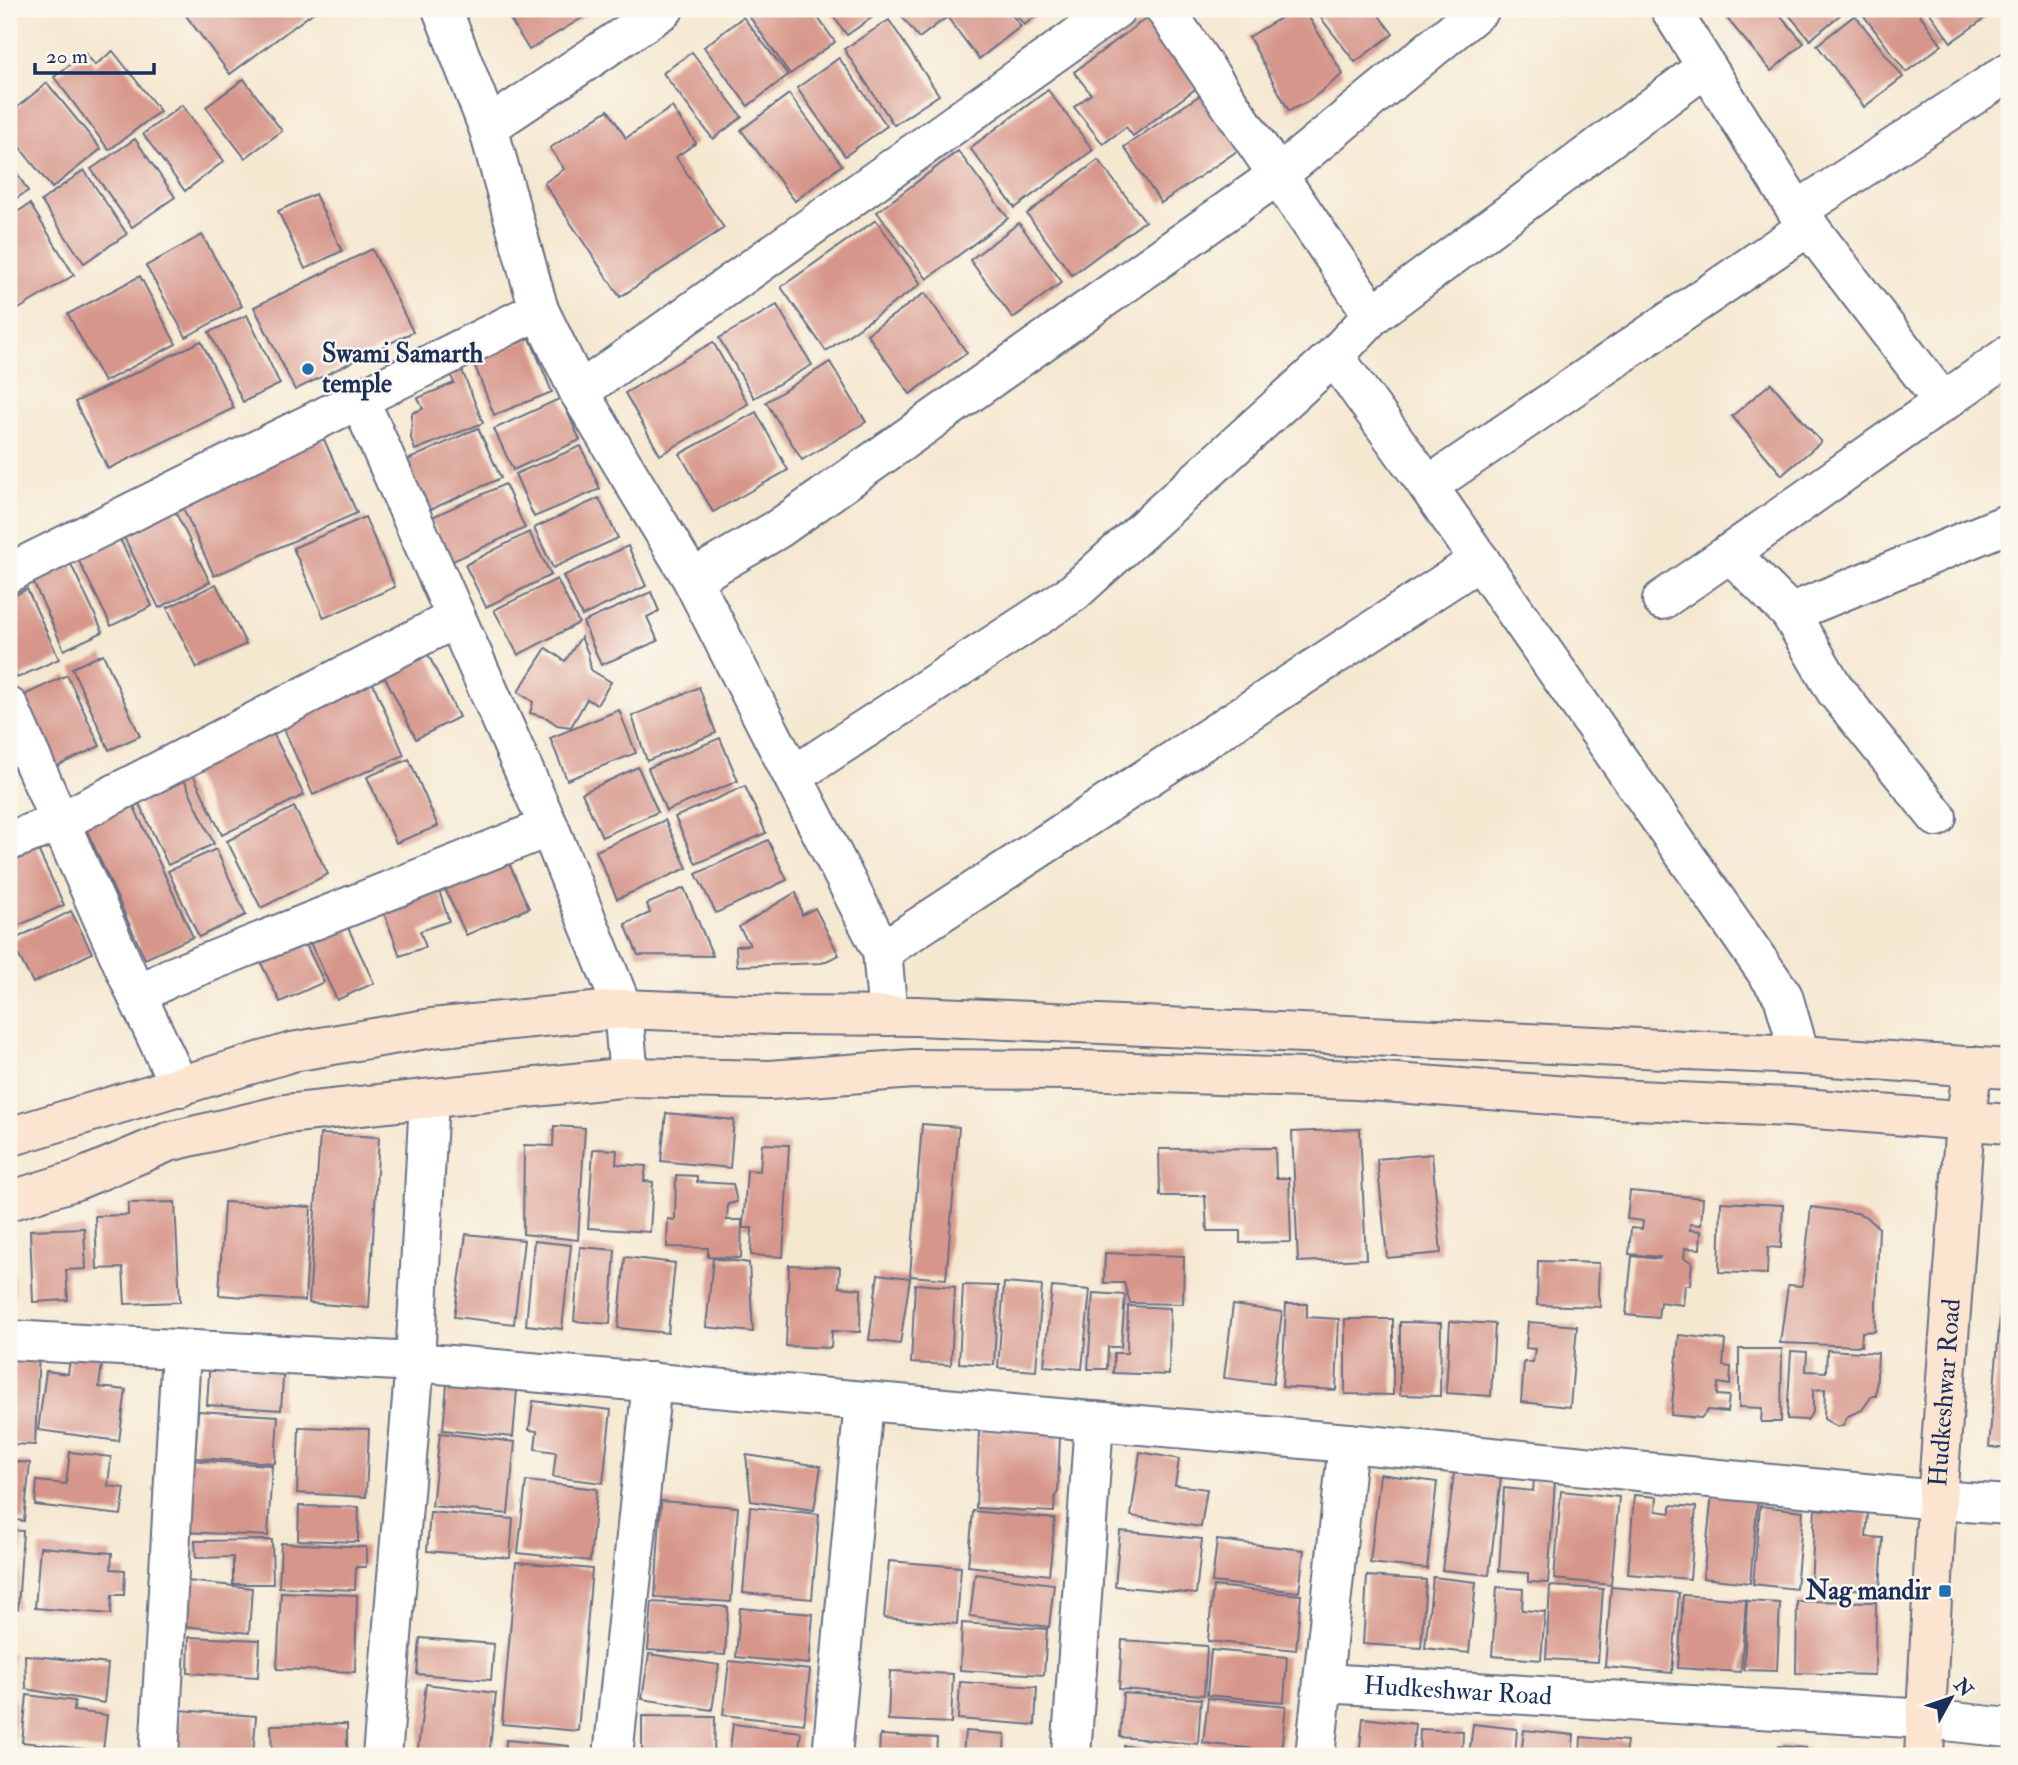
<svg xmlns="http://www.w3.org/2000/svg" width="2018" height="1765" viewBox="0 0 2018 1765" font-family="'IM FELL Double Pica',serif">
<rect width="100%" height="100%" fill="#fbf7ec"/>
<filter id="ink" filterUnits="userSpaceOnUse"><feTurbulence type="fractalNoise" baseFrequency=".0143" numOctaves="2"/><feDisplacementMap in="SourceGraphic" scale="14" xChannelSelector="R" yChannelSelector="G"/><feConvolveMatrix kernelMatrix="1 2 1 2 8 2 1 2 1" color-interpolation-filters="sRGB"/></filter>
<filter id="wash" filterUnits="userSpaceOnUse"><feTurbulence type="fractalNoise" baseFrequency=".00686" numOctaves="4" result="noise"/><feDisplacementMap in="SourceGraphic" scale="28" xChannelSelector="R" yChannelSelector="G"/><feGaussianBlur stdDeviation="1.57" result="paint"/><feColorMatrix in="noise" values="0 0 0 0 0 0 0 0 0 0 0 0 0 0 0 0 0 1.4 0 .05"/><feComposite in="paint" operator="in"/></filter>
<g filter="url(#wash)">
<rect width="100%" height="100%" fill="#f5e8d1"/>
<g id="blocks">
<g fill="#d7968b">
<path d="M181,9H318L230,74Z"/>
<path d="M504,9H597L529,50Z"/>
<path d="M744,9H812L835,42L790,74Z"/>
<path d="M828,9H884L847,35Z"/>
<path d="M896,9H1007L1021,26L979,59L947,17L919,38Z"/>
<path d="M1012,9H1045L1024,25Z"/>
<path d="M1295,9H1304L1343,74L1309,101L1289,111L1249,37Z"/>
<path d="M1314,9H1374L1393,34L1355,62Z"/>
<path d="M1719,9H1775L1804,43L1771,71Z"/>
<path d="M1784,9H1847L1810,40Z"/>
<path d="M1865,9H1916L1942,45L1906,72L1861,12Z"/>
<path d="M1927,9H1987L1991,14L1951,42Z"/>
<path d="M1855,15L1903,77L1864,107L1817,45Z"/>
<path d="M743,17L788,75L748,106L704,47Z"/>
<path d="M1148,17L1199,86L1133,136L1126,127L1103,144L1074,107L1091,94L1074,72Z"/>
<path d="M889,20L939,95L894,125L844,49Z"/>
<path d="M113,51L160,111L109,150L54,77L85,53L95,65Z"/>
<path d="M692,52L742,117L713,139L663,73Z"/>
<path d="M839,58L887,126L845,156L797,88Z"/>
<path d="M244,79L282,131L245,158L206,107Z"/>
<path d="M47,83L101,149L52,188L9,134V114Z"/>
<path d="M1048,90L1093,150L1015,208L970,148Z"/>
<path d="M1203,93L1240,149L1161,203L1124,147Z"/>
<path d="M789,94L842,165L795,201L741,130Z"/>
<path d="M182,105L224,161L185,191L143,134Z"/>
<path d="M672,107L696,143L676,157L724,228L620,297L544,183L564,169L550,148L608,110L626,138Z"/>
<path d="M135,139L175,197L132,227L91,169Z"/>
<path d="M958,151L1008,218L927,279L877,212Z"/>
<path d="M9,160L28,191L9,203Z"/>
<path d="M1098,160L1145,221L1072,275L1027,214Z"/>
<path d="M84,170L127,234L84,263L41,201Z"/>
<path d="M315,194L342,251L305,269L278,211Z"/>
<path d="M30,204L74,275L9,315V217Z"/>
<path d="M876,220L921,284L826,351L781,287Z"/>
<path d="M1019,223L1062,282L1013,318L970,260Z"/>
<path d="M202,235L242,306L186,337L146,266Z"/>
<path d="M372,249L413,332L295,390L254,307Z"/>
<path d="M140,276L176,344L104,382L68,314Z"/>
<path d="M925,293L967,353L910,394L867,334Z"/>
<path d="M777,305L812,365L754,398L719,338Z"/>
<path d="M247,315L280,384L243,402L209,332Z"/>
<path d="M530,338L552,392L494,415L473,361Z"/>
<path d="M201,341L234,408L108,469L75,402Z"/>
<path d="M713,342L748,404L660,455L625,393Z"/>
<path d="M830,362L866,422L802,460L766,402Z"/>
<path d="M460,365L483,423L415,450L411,438L412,413L423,409L418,398L454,383L449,370Z"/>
<path d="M1771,383L1821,442L1782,475L1732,416Z"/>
<path d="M561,398L580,440L513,470L494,429Z"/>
<path d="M756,412L788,470L713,512L680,454Z"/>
<path d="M478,428L501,478L427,511L405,461Z"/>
<path d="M322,435L357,513L214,576L179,499Z"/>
<path d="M581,446L600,489L534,517L515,474Z"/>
<path d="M505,484L525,528L451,562L430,518Z"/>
<path d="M599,498L618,538L553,568L534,528Z"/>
<path d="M171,503L210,582L159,608L120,529Z"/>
<path d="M365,517L395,587L324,618L293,548Z"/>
<path d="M529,532L551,575L486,607L465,565Z"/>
<path d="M118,535L152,606L111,626L76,555Z"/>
<path d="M628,546L646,586L582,616L563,576Z"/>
<path d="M69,560L103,632L64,650L31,577Z"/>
<path d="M557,579L579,623L518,655L494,610Z"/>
<path d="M216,584L246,644L197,668L167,608Z"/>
<path d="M27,589L59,659L17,678L9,659V598Z"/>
<path d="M651,592L659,611L647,617L658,641L601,665L583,622Z"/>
<path d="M581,637L588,653L591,670L611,682L597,705L587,699L571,727L557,725L547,718L530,713L533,702L518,692L546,648L565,661Z"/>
<path d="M426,650L459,717L416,739L382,671Z"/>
<path d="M103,654L140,736L109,750L72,668Z"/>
<path d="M67,675L100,746L55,767L22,696Z"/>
<path d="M372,681L404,755L313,795L280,720Z"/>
<path d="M699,687L716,733L647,761L632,716Z"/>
<path d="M619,710L636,753L567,780L550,738Z"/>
<path d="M268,723L304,795L222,835L187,762Z"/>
<path d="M720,738L738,781L666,811L648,768Z"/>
<path d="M409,759L438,826L396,843L367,777Z"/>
<path d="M638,767L658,812L602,837L582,793Z"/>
<path d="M179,769L214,844L168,865L133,791Z"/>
<path d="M745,786L766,833L696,864L675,817Z"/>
<path d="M130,798L193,937L145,959L82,820Z"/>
<path d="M294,807L328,874L261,908L227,841Z"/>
<path d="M665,820L687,868L617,899L596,851Z"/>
<path d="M32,837L64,905L9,930V848Z"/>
<path d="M768,840L787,880L716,913L696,874Z"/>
<path d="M216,849L246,915L199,937L168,871Z"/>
<path d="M504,852L529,908L466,935L441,880Z"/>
<path d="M434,875L449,921L420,931L426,947L400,956L379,899Z"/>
<path d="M684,888L713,956L638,955L625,924L650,913L647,904Z"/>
<path d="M796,892L802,915L815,908L839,955L822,963L737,966L736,946L750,945L739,927Z"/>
<path d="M71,911L92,953L33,983L11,941Z"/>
<path d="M342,915L374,983L337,1000L305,932Z"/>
<path d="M301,934L324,982L280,1002L257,955Z"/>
<path d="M666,1113L734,1120L730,1168L661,1161Z"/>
<path d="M922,1124L959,1127L946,1279L910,1276Z"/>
<path d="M554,1126L585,1128L578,1240L523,1234L524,1145L553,1146Z"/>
<path d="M1360,1129L1366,1259L1298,1262L1292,1132Z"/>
<path d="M320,1134L379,1137L369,1308L309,1303Z"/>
<path d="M762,1144L789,1145L783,1257L751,1255L752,1228H743L747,1170L760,1171Z"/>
<path d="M1275,1148L1276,1178H1289L1291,1242L1240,1243V1231H1207L1205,1196H1160L1159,1149Z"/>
<path d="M593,1149L617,1150L616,1164L646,1166L644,1181L653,1182L650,1232L588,1228Z"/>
<path d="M1432,1154L1441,1253L1387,1258L1377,1159Z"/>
<path d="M676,1175L697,1176V1182L733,1184L737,1202L728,1204L727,1220H742L741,1258L708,1257V1248L667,1247L668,1219L675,1220Z"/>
<path d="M1630,1191L1703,1198L1701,1225L1690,1224V1230L1701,1231L1700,1249L1685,1248L1684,1258L1692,1262L1690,1285H1685L1683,1305L1660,1302L1658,1318L1626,1315L1632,1256L1659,1259L1660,1257L1629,1254L1631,1228L1642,1229L1643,1221L1627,1219Z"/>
<path d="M175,1202L180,1302L125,1304L123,1268L97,1269L95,1216L128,1215V1203Z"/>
<path d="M224,1202L311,1207L305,1301L219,1295Z"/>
<path d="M1721,1202L1783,1205L1781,1248L1768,1247L1767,1274L1719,1272Z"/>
<path d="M1811,1207L1857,1213L1867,1217L1879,1228L1875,1331L1862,1332L1861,1346L1780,1343L1788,1285L1802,1286Z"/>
<path d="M84,1228L86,1269L66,1270L68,1300L33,1302L30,1230Z"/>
<path d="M466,1234L524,1240L514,1324L454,1317Z"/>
<path d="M2007,1235H2009V1449L1989,1447Z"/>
<path d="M534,1241L571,1245L562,1329L526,1325Z"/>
<path d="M9,1246H11L15,1298H9Z"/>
<path d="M580,1247L615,1250L610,1324L574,1321Z"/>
<path d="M1105,1253L1184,1256L1183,1304L1130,1303L1124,1283H1104Z"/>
<path d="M625,1257L675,1263L668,1333L618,1328Z"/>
<path d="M713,1258L749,1263L753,1332L706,1327Z"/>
<path d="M1538,1261L1599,1263L1598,1295L1601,1307L1537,1305Z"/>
<path d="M789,1265L840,1267L839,1287L861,1289L860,1332L832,1331L831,1348L786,1346Z"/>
<path d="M878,1274L910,1278L900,1344L869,1340Z"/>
<path d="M1004,1283L1042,1286L1036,1371L998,1368Z"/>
<path d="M915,1284L955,1287L951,1365L911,1363Z"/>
<path d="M963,1285L998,1286L994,1365L959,1363Z"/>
<path d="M1052,1287L1090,1290L1082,1369L1044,1366Z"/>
<path d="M1093,1293L1125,1295L1121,1347H1108L1107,1369H1088Z"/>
<path d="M1286,1304H1307V1317L1339,1319L1336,1390L1282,1387Z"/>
<path d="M1233,1305L1282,1312L1273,1384L1224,1378Z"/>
<path d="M1128,1306L1170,1308L1169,1375L1113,1373L1114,1353H1127Z"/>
<path d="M1345,1319H1393V1395L1345,1394Z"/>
<path d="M1450,1321L1495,1324L1491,1396L1446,1393Z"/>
<path d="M1400,1322L1441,1323L1440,1396L1400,1395Z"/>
<path d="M1528,1322L1577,1326L1570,1407L1521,1402L1524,1362H1533L1535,1349L1526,1348Z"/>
<path d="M1679,1335L1725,1340L1723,1366L1731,1367L1730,1385L1718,1383L1717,1395L1729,1396L1727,1412L1708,1410L1701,1418L1671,1415Z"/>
<path d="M1739,1349H1782L1781,1422H1761L1762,1408L1739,1407Z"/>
<path d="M9,1350L39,1351L35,1445L9,1444Z"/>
<path d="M1827,1350L1878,1353L1876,1396H1872L1862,1410L1848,1416L1843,1425L1838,1427L1824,1419L1825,1389L1813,1390V1412L1807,1420L1787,1419L1791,1351L1807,1352L1806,1371L1826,1372Z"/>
<path d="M71,1351L103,1356L99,1387L126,1390L119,1441L38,1430L46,1371L68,1374Z"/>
<path d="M210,1359L284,1363L281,1410L207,1405Z"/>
<path d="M447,1384L517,1390L513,1437L443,1430Z"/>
<path d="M533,1401L611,1410L603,1483L553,1477L556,1452L535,1449L537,1431L529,1430Z"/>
<path d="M198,1411L278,1416L275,1463L195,1458Z"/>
<path d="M299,1427L369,1429L366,1497L297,1493Z"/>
<path d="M979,1430L1060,1434L1058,1492L1055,1496L1054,1512L976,1508Z"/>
<path d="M440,1433L515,1442L508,1514L432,1506Z"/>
<path d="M70,1452L111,1457L108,1486L125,1488L121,1515L35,1505L37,1481L66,1484Z"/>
<path d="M1140,1452L1179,1459L1175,1485L1207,1489L1201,1527L1131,1516Z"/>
<path d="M746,1455L821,1466L814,1510L751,1501Z"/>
<path d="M187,1460L272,1465L268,1536L183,1532Z"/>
<path d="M9,1461L30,1463L24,1521L9,1519Z"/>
<path d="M1454,1473L1501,1478L1489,1575L1442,1570Z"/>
<path d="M1380,1474L1437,1482L1427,1569L1370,1563Z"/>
<path d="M1534,1479L1555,1481L1548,1583L1528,1582V1573L1499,1571L1504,1488L1533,1491Z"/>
<path d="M526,1481L597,1489L590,1561L518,1553Z"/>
<path d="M1561,1491L1619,1497L1611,1585L1554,1579Z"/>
<path d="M1712,1494L1758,1499L1750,1583L1703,1578Z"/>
<path d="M1634,1495L1657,1497L1656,1511L1671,1513V1505L1696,1507L1690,1579L1628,1574Z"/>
<path d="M661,1501L738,1507L731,1602L655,1597Z"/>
<path d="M299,1506L359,1507L358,1542L298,1540Z"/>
<path d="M1760,1506L1803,1511L1796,1589L1753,1584Z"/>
<path d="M750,1507L819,1514L812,1599L743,1593Z"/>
<path d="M1815,1509L1868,1513L1866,1537L1883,1538L1880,1591L1811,1586Z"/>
<path d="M973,1511L1055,1519L1049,1575L968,1566Z"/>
<path d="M430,1512L513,1519L510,1558L427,1551Z"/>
<path d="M9,1530L23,1531L18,1609L9,1608Z"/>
<path d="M1120,1531L1202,1539L1196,1594L1115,1586Z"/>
<path d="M272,1540L273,1584H233V1557L196,1558L195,1541Z"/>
<path d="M1217,1540L1304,1550L1299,1592L1212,1582Z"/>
<path d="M281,1543L366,1547V1567H356L355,1590L279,1587Z"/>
<path d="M40,1547L112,1553L111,1569L125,1570L124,1595H112L111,1614L35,1608Z"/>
<path d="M889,1561L961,1567L957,1624L884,1618Z"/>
<path d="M516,1562L592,1569L578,1731L502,1724Z"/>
<path d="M975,1574L1054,1584L1049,1627L970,1616Z"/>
<path d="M1367,1576L1426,1580L1421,1648L1363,1644Z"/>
<path d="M1433,1577L1476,1582L1469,1653L1425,1648Z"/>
<path d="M187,1581L252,1588L249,1633L183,1626Z"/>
<path d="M1213,1586L1301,1595L1296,1650L1208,1641Z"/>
<path d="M1550,1586L1603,1589L1598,1662L1546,1659Z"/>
<path d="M1497,1587L1523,1589L1522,1610L1545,1612L1541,1660L1492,1656Z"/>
<path d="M1611,1587L1679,1593L1672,1673L1605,1667Z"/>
<path d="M281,1592L357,1595L355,1672L277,1669Z"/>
<path d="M1683,1595L1746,1600L1741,1672L1678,1668Z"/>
<path d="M1747,1601L1780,1603L1777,1671L1744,1670Z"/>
<path d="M1797,1601L1876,1602L1875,1675L1796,1673Z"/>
<path d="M652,1602L728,1607L725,1655L648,1650Z"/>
<path d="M740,1608L813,1614L809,1664L736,1657Z"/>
<path d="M962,1623L1047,1629L1044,1675L960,1670Z"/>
<path d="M189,1637L260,1640L258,1677L188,1673Z"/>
<path d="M420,1638L494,1644L491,1680L417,1674Z"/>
<path d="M1122,1640L1207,1646L1204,1695L1119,1689Z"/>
<path d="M1211,1650L1287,1657L1284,1702L1207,1695Z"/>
<path d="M9,1653H12L11,1678H9Z"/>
<path d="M649,1654L719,1665L712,1710L642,1699Z"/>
<path d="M25,1655L108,1664L104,1703L26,1689Z"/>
<path d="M729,1661L810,1670L804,1724L723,1715Z"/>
<path d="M890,1671L953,1674L951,1723L888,1720Z"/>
<path d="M960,1682L1037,1687L1035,1725L958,1719Z"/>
<path d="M426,1684L496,1693L489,1756H417Z"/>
<path d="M1123,1693L1201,1699L1198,1744L1120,1737Z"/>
<path d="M27,1695L75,1701L74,1711L107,1715L103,1751L22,1742Z"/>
<path d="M1208,1698L1286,1706L1281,1752L1203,1743Z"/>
<path d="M9,1700H15L14,1741H9Z"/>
<path d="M180,1710L256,1716L253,1756H177Z"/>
<path d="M642,1716L715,1717L714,1756H642Z"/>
<path d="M1363,1718L1415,1724L1412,1756H1359Z"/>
<path d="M347,1724V1756H272L271,1725Z"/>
<path d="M733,1724L801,1732L798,1756H729Z"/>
<path d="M1473,1724L1517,1729L1515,1756H1469Z"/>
<path d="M1420,1729L1463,1731L1462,1756H1419Z"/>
<path d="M1524,1730L1574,1735L1572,1756H1521Z"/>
<path d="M965,1731L1005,1734L1004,1751L1034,1754V1756H963Z"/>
<path d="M880,1735L937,1738L936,1756H879Z"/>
<path d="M1581,1737L1627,1741L1625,1756H1580Z"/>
<path d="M506,1740L569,1746V1756H505Z"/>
<path d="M1124,1746L1193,1750V1756H1123Z"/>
<path d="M1778,1746L1807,1748L1806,1756H1777Z"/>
<path d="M16,1750L62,1754V1756H16Z"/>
<path d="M1670,1751L1735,1753V1756H1670Z"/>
</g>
</g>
</g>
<g filter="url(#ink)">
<use href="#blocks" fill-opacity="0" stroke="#677086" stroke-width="2"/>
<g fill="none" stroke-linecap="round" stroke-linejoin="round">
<defs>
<g id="minor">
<path d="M442,9L488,127"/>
<path d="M1165,9L1373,315L1334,356L1428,486"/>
<path d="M1670,9L1797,211"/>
<path d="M539,310L488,127L664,9"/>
<path d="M1373,315L1706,67"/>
<path d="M579,392L1116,9"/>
<path d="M360,401L549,827L623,1009L629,1077"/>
<path d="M1943,402L2009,355"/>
<path d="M9,573L539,310L579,392L692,579L778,529L1278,175L1480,9"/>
<path d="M692,579L882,951L888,1016"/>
<path d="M1662,600L1730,553"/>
<path d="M1790,613L1730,553L1943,402L1797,211L2009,72"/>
<path d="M9,707L137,996L180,1087"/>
<path d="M793,776L1073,593L1334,356"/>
<path d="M1937,817L1835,690L1790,613L2009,523"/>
<path d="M9,841L60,822L456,618"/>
<path d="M882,951L1480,560"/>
<path d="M137,996L169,978L549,827"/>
<path d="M1800,1055L1783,996L1428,486L1809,226"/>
<path d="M9,1340L415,1362L1348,1443L1937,1500L2009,1505"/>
<path id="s1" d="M1323,1683L1927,1719L2009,1728"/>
<path d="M159,1756L181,1350"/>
<path d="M382,1756L415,1362L429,1099"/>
<path d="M613,1756L652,1382"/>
<path d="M832,1756L864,1401"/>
<path d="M1071,1756L1094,1421"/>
<path d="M1315,1756L1348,1443"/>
</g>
<g id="secondary">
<path d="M9,1137L292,1052L432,1028L623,1009L777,1015L916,1016L1800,1055L2009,1069"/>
<path d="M9,1201L77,1180L168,1142L286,1114L629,1077L770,1080L913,1069L1078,1070L1357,1080L1594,1098L1790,1107L2009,1124"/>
<path id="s2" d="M1924,1756L1937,1500L1965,1121L1973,1066"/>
</g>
</defs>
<use href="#minor" stroke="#677086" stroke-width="42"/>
<use href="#secondary" stroke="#677086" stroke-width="42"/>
<use href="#minor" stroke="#fff" stroke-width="38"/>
<use href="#secondary" stroke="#fce5d0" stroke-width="38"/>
</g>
</g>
<g fill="#1f6fb2" stroke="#fbf7ec" stroke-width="2.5">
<circle cx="308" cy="369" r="7"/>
<rect x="1938" y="1584" width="14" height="14" rx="3.5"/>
</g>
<g text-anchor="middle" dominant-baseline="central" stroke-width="5" stroke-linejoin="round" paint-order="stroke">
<g font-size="26" font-weight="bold" fill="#1b2f5e" stroke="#fbf7ec" text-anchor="start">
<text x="322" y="354">Swami Samarth<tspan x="322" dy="30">temple</tspan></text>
<text x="1931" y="1591" text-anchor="end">Nag mandir</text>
</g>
<g font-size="26" fill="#1b2f5e" stroke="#fbf7ec">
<text stroke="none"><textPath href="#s2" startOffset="364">Hudkeshwar Road</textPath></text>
<text stroke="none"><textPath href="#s1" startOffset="135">Hudkeshwar Road</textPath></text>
</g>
</g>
<rect width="2018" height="1765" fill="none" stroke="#fbf7ec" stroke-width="35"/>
<g transform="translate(1951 1698) rotate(50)" stroke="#fbf7ec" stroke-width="5" paint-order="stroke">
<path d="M0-5L12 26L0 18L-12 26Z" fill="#1b2f5e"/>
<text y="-10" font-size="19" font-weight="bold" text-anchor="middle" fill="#1b2f5e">N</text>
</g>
<path d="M35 63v10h119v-10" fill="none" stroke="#1b2f5e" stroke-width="3.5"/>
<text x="46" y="63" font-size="21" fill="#1b2f5e" stroke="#fbf7ec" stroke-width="5" paint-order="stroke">20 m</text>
</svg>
